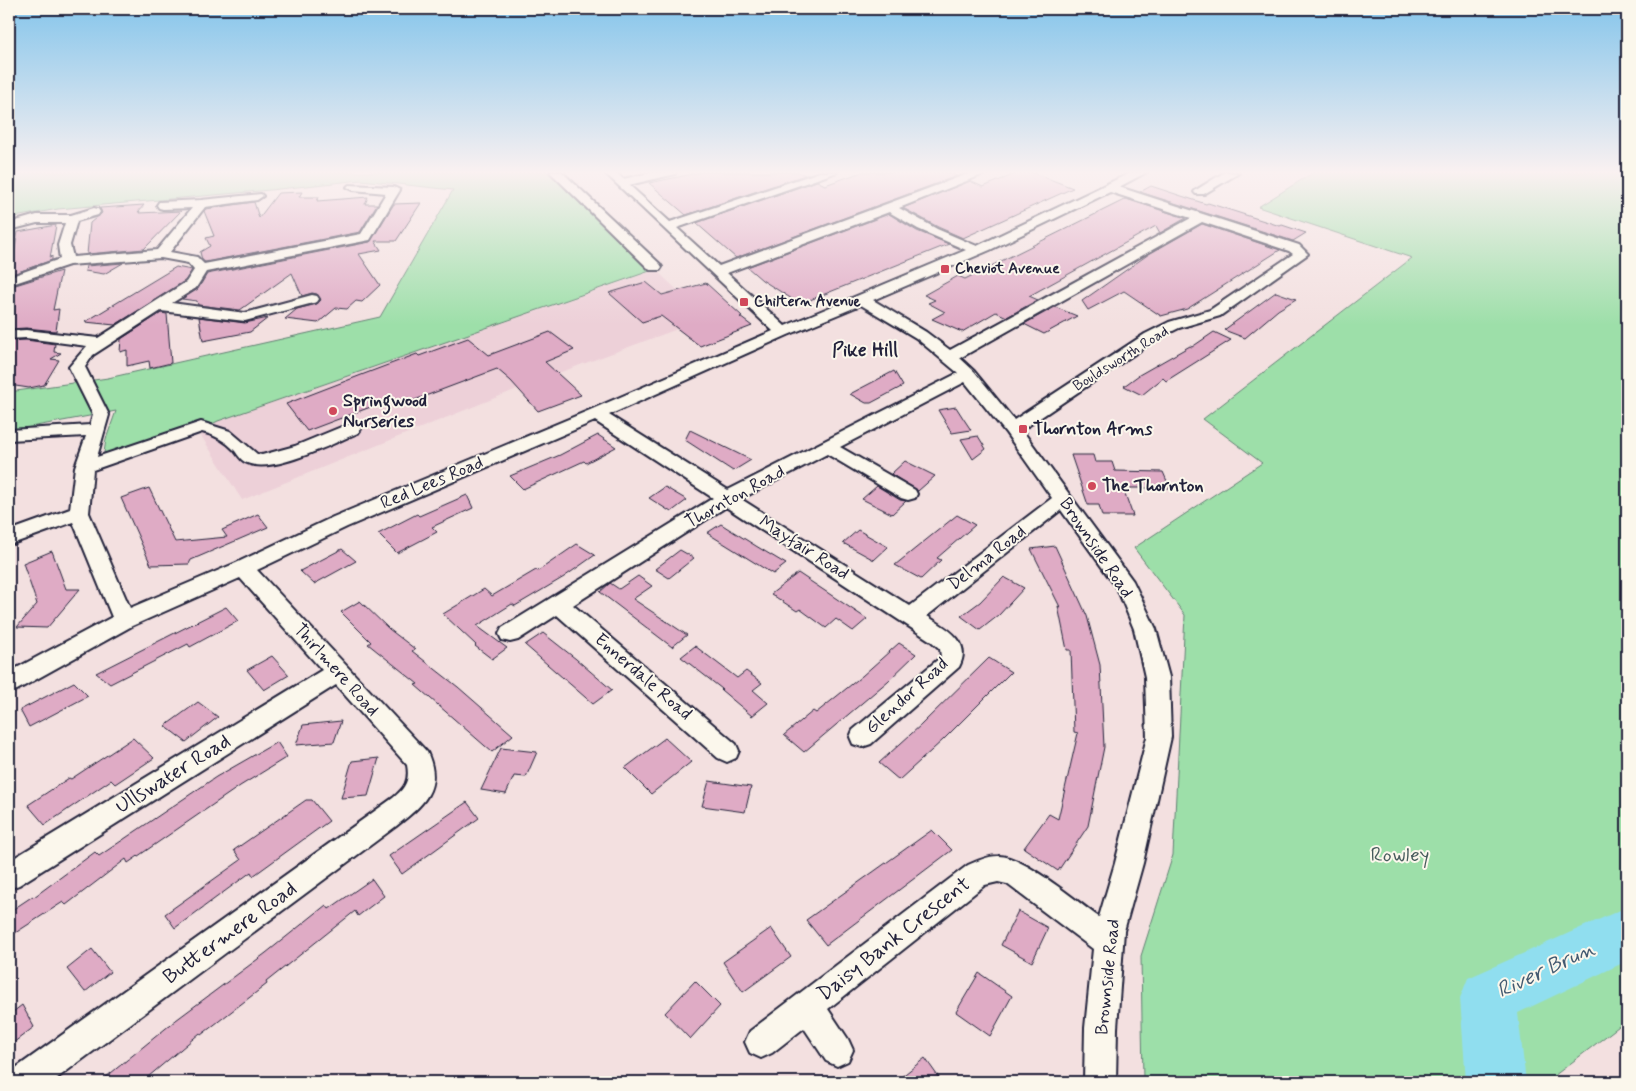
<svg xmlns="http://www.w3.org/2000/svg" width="1636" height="1091" viewBox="0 0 1636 1091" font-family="Mynerve,sans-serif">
<rect width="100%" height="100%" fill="#f3e0e0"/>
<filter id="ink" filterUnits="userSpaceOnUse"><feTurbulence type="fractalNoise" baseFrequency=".02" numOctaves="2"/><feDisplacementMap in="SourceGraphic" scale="10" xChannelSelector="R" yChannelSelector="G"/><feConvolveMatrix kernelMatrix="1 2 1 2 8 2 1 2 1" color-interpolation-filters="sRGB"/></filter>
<g filter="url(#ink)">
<path fill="#edd0d8" d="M656,270L707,318L537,381L242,500L198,431L218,421Z"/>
<g fill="#9ddfa9" stroke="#608072">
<path d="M9,172H552L650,271L218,421L198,431L102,467L106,439L116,411L9,431V392L108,378L380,317L453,190L361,180L270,190L58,209L9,218Z"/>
<path d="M1314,172H1627V1020L1554,1076L1549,1082H1143L1141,956L1173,855L1185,615L1134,548L1262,463L1203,419L1412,258L1258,207Z"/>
</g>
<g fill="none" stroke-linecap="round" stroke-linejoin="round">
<path fill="#90deef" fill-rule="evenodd" d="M1627,907V961L1518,1013L1526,1082H1466L1460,998L1468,978Z"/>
</g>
<g fill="#dfabc5" stroke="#22223b">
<path d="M702,172H799L805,175L686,215L649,183Z"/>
<path d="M862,172H947L957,176L736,258L696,223L817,181L825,185Z"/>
<path d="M1020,172H1031L1073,188L963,238L938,227L903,208L970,181L983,187Z"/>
<path d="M1151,186L1206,204L1208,203L1280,226L1282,225L1306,233L1293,241L1140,192Z"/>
<path d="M302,192L299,197H319L317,201L368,197L365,204H377L360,232L205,262L202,260L200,252L210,246L206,238L214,236L204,211L206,209L254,202L259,218L278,193Z"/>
<path d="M1126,199L1186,218L1160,233L1156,226L1029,296L1038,300L1007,317L996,312L962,332L932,319L945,312L928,303L935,300L924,295L958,276L965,279Z"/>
<path d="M421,203L396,241H375L381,250L359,254L380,285L362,302L356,301L347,309L336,308L318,323L285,319L297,309L317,304L321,300L317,294L312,293L302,296L292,273L240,310L198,305L197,301L182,299L198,289L207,274L370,242L394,204Z"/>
<path d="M144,205L138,212L140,211L139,213L181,211L144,249L87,254L90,223L102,213L100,208Z"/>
<path d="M889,214L917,231L949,244L800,304L762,280L747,267Z"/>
<path d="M1202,224L1280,250L1187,309L1161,316L1124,291L1088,310L1082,301L1149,254Z"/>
<path d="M56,225L50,258L52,256V260L10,275L18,232Z"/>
<path d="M123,263L104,274L85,271L86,266Z"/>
<path d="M176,267L192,270L185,281L115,325L85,322Z"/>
<path d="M61,271L53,310L59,309L56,331L26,328L9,329V287Z"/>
<path d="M646,282L662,295L706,283L742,316L740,317L752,326L700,346L661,316L642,322L609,293Z"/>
<path d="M1276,292L1296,299L1278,310L1245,338L1224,330Z"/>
<path d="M1055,307L1077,316L1044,334L1024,324Z"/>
<path d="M161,313L167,314L171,363L150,368L149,361L127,366V350L120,352L121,339Z"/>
<path d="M199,317L245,323L268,318L250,332L203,341Z"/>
<path d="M550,332L574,350L545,362L581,395L538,411L511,381L497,369L396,407L389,400L307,431L286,404L364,374L417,354L419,356L468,338L489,355Z"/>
<path d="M1214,332L1231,340L1166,381L1163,378L1142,395L1124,386L1139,375L1190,346L1192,347Z"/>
<path d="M26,340L55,344L54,352L61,353L51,359L59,360L44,385L29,388L9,385V341Z"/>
<path d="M894,371L903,386L871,403H866L850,394Z"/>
<path d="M956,407L963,418L971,430L952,433L938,410Z"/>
<path d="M690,430L751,460L733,471L685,440Z"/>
<path d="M598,435L616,447L586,463L584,461L523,489L510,476L560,455Z"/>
<path d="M978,436L986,449L973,459L961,439Z"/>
<path d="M1071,455H1093L1095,462H1112L1115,471L1163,472L1170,488H1123L1133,516H1102L1099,505H1088Z"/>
<path d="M905,461L935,476L918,491L891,474Z"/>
<path d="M877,486L900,500L906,501L892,514L862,499Z"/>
<path d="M665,487L675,493L687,500L671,512L649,498Z"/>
<path d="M149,488L175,542L227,537L222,530L258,514L268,527L191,560L189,564L151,565L121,498Z"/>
<path d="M467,495L473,508L432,527L437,532L397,553L378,534L417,514L419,516Z"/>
<path d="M957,515L975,525L937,558L941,560L921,579L895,565Z"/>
<path d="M721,524L756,546L786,564L773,574L707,533Z"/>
<path d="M858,530L888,547L874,560L843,543Z"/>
<path d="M577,544L595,555L564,577L515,606L512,604L477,626L507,648L492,659L475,646L476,645L443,614L484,589L492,596L536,570L538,571Z"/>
<path d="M1055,546L1087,616L1100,665L1104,747L1088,826L1058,871L1024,848L1049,814L1058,819L1078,733L1074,732L1071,650H1067L1058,606L1060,607L1031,549Z"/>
<path d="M342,549L356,561L314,584L300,571Z"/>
<path d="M680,550L694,558L669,578L655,569Z"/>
<path d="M52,551L66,589H80L47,628L17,627L37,604L23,563Z"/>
<path d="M798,573L867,619L853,631L836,619L826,628L800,609L797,611L771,594Z"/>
<path d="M638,576L652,586L633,599L687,635L672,647L600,592L610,583L619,589Z"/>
<path d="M1004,577L1024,588L999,615L980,630L961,616L980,602Z"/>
<path d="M360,601L389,629L415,649L412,651L458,687L513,735L492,752L415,685L418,684L368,644L371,642L341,612Z"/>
<path d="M226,607L238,621L190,647L188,644L110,684L96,673Z"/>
<path d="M543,633L576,659L612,690L593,704L525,645Z"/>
<path d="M899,643L916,654L888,681L804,752L784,735L813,711L816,713L862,676Z"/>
<path d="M695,646L737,678L746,671L762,683L753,690L768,703L752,716L721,690L722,689L681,657Z"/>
<path d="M272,656L289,675L264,690L247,670Z"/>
<path d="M989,658L1011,672L943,740L899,780L879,763L921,725Z"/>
<path d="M74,682L88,696L29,727L20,710Z"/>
<path d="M198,702L218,717L186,742L165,726Z"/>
<path d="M341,721L334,742L296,745L303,725Z"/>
<path d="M133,738L154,758L115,784L111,780L45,825L28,805L69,778L71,779Z"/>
<path d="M665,738L691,762L651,794L625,768Z"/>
<path d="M277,742L287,757L240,786L128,863L126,859L66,905L63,902L9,937V912L33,896L34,897L95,852L99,856L216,777Z"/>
<path d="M501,748L537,752L526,777L514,776L506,794L481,790Z"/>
<path d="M379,758L368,796L341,798L352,761Z"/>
<path d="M709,781L751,787L745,812L702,806Z"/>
<path d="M306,800H312L329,821L253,876L251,872L175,928L165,914L241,860L234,850Z"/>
<path d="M467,802L479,818L402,874L389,856Z"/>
<path d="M932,830L952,850L826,945L806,920Z"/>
<path d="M372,879L384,896L358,916L355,911L266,982L267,984L201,1035L200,1033L142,1082H100L176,1020L266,953L326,905L329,909Z"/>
<path d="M1018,911L1048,928L1032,962L1001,945Z"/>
<path d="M771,928L791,957L743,992L723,962Z"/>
<path d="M92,949L110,972L85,992L67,969Z"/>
<path d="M979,973L1012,996L990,1036L956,1012Z"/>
<path d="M695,981L720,1006L690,1039L665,1013Z"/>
<path d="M22,1005L34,1027L9,1046V1015Z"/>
<path d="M925,1058L942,1082H895Z"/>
</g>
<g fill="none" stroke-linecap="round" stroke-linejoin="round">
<defs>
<g id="minor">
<path d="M550,172H562L660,264L662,267L660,270H650Z"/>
<path d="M604,172H616L623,179L654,172H676L675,174L629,185L670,222L820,172H837L677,228L719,266L973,172H989L899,208L937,229L977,246L1132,172H1147L1119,187L1299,245L1308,254L1220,316L1179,328L1155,340L1022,430L1133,581L1156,629L1169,677L1171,737L1143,863L1124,931L1117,1028L1116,1082H1084L1085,1028L1093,949L1007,884L998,882L985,885L828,1009L848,1039L853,1050L848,1061L837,1066L826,1061L804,1028L772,1053L761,1058L750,1053L745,1042L750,1031L968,865C977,861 988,856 998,856C1023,855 1077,902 1099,917L1115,863L1147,737L1145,677L1134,629L1117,588L1061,510L927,616C946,628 973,641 959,667L871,744L862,747L853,744L850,737L853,730L941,657L940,649L931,641L726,507L573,605L736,744L739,751L736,758L727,762L718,758L557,615L518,640L510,642L502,640L499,634L502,628L713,498L595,421L347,527L257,570L427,752C444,789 422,806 395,827L52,1082H9L13,1070L393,798C405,788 410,781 407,765L336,685L19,885L9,889V861L322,670L240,578L132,626L17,690L9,692V672L112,617L73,522L9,545V531L70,509L75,467L86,436L9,440V430L90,425L93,415L69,367L87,346L26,338L9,339V331L26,330L98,338L186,282L194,270L188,263L161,258L69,265L9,285V277L60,259L58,245L65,223H37L10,230L9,223L37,215H71L94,208L98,209L100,212L98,215L77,221L70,245L73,257L157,250L192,208L163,209L159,208L157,205L159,202L201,200L261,194L263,196L257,200L205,207L170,252L197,257L204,264L361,234L386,193L353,190L347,187L349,185L394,187L400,190L370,240L206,272L196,288L172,303L245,313L312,295L317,296L319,299L317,302L245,321L161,311L93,355L85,367L109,415L97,457L201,422L230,431L257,454L262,455L295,446L346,425L352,424L358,425L361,429L358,433C333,443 271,476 245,462C241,460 238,455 235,451C226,441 215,435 202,432L93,470L89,513L130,608L236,563L333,517L590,410L773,331ZM1110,192L1191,218L950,350L926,332L873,300L990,250ZM889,212L918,229L966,250L785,326L727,273ZM1202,222L1289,251L1293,254L1210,310L1169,322L1145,334L1014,420L974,371L960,358ZM861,305L916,338L958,373L728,490L609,415L788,335ZM965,382L1006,433L1052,498L910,606L741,499L827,454L901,498L908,500L915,498L917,494L915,490L840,447Z"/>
<path d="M1225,172L1239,173L1204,194H1196L1194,192L1196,190Z"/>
</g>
</defs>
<use href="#minor" stroke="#22223b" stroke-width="4"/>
<use href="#minor" fill="#fbf7ec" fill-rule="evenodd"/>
</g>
</g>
<linearGradient id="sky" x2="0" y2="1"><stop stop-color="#85c5eb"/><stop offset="0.53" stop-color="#faf1f1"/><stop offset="1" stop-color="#faf1f1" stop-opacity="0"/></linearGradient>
<rect width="1636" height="325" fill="url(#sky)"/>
<g fill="#d1495b" stroke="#fbf7ec" stroke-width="2">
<rect x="940" y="264" width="10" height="10" rx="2.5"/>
<rect x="739" y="297" width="10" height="10" rx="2.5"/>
<circle cx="333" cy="411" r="5"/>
<rect x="1018" y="424" width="10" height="10" rx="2.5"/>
<circle cx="1092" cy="486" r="5"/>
</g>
<g text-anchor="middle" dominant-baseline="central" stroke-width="4" stroke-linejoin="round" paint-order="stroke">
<g font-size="15" font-weight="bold" fill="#22223b" stroke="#fbf7ec" text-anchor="start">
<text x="955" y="269">Cheviot Avenue</text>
<text x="754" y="302">Chiltern Avenue</text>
</g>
<g font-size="15" fill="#22223b" stroke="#fbf7ec">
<text transform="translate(1121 359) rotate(-32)">Bouldsworth Road</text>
</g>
<g font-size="18" font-weight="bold" fill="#22223b" stroke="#fbf7ec" text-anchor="start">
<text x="343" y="401">Springwood<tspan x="343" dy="21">Nurseries</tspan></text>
<text x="1033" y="429">Thornton Arms</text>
<text x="1102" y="486">The Thornton</text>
</g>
<g font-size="18" fill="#22223b" stroke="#fbf7ec">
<text transform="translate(432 483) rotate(-23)">Red Lees Road</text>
<text transform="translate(735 497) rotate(-29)">Thornton Road</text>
<text transform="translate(804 548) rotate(33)">Mayfair Road</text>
<text transform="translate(1096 548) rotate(56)">Brownside Road</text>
<text transform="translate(987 558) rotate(-38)">Delma Road</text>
<text transform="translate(336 670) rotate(48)">Thirlmere Road</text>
<text transform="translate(643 677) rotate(41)">Ennerdale Road</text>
<text transform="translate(907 696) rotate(-42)">Glendor Road</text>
<text transform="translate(1108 977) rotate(-84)">Brownside Road</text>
</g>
<g font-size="19" font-weight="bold" fill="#22223b" stroke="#fbf7ec">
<text x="865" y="350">Pike Hill</text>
</g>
<g font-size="21" fill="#22223b" stroke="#fbf7ec">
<text transform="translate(173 774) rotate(-32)">Ullswater Road</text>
<text transform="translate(230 933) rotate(-36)">Buttermere Road</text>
<text transform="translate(894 939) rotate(-38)">Daisy Bank Crescent</text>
</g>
<g font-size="21" fill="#475b5c" stroke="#fbf7ec">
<text x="1400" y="855">Rowley</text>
</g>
<g font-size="22" font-style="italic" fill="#435a71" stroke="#fbf7ec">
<text transform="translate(1546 970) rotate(-25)">River Brun</text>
</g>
</g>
<rect width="1636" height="1091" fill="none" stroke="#fbf7ec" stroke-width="30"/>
<rect x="15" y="15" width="1606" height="1061" fill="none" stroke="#22223b" stroke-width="2" filter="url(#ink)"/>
</svg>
